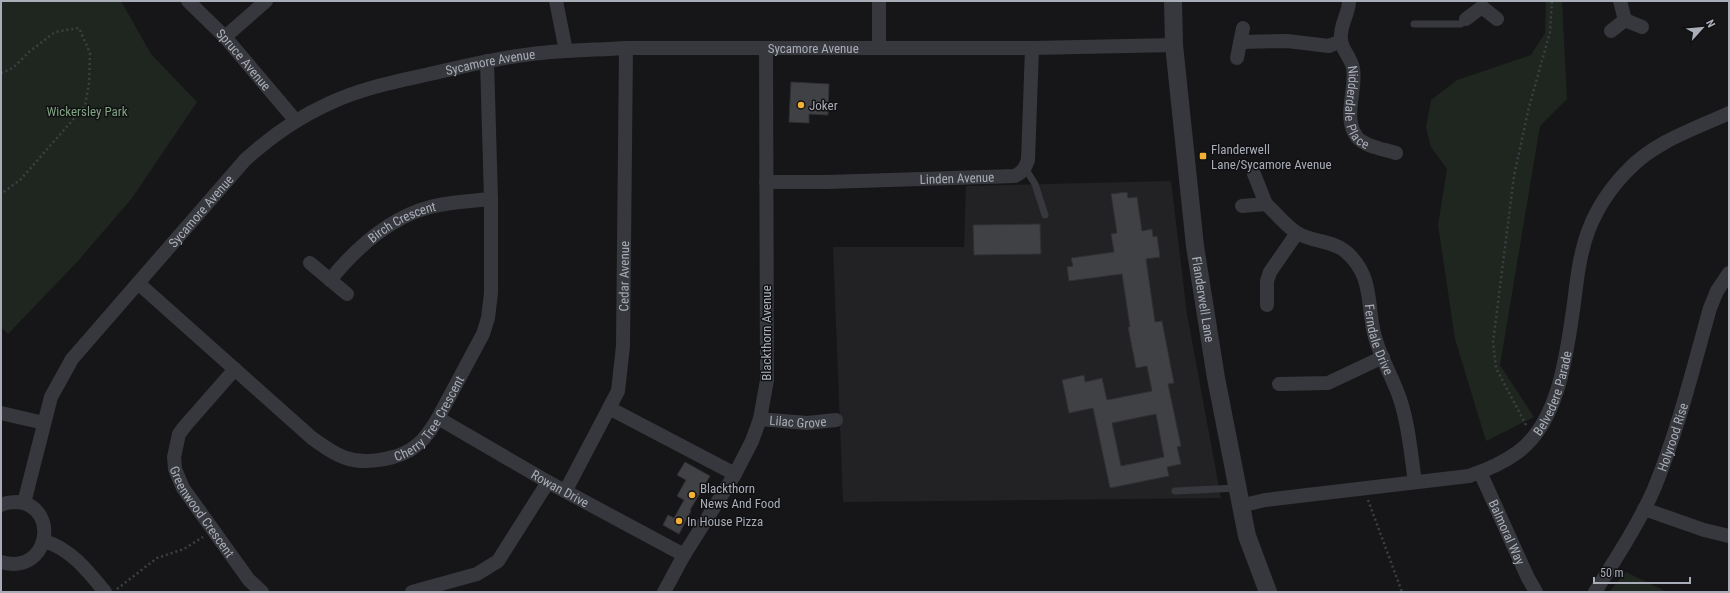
<svg xmlns="http://www.w3.org/2000/svg" width="1730" height="593" viewBox="0 0 1730 593" font-family="'Roboto Condensed',sans-serif">
<rect width="100%" height="100%" fill="#161618"/>
<path fill="#222225" d="M1171,181L1187,314L1221,498L843,502L833,247H964L966,186Z"/>
<g fill="#1e261f">
<path d="M1,1H121L151,54L197,102L132,198L78,261L8,334L1,327Z"/>
<path d="M1546,1H1562L1567,99L1540,126L1500,365L1534,417L1486,441L1455,339L1438,225L1447,169L1431,147L1426,127L1431,100L1457,80L1531,55L1545,33Z"/>
<path d="M1626,572L1667,592H1609Z"/>
</g>
<g fill="#404145" stroke="#303034" fill-rule="evenodd">
<path d="M791,82L829,84L828,115L809,114V123L789,122Z"/>
<path d="M1127,192L1128,198L1137,197L1142,231L1152,229L1153,237L1157,236L1160,257L1146,259L1155,322L1162,321L1174,383L1168,384L1181,446L1177,447L1181,464L1167,467L1169,476L1110,488L1093,408L1069,413L1062,380L1084,375L1085,382L1102,378L1107,400L1152,391L1147,366L1136,368L1128,327H1130L1122,274L1069,281L1067,267L1073,266L1071,258L1114,252L1111,234L1117,233L1111,194ZM1156,414L1164,457L1121,466L1112,423Z"/>
<path d="M1040,224L1041,254L974,255L973,225Z"/>
<path d="M685,462L710,476L690,510L691,511L679,534L663,525L668,515L674,518L684,500L677,496L686,480L677,475Z"/>
</g>
<g fill="none" stroke-linecap="round" stroke-linejoin="round">
<g stroke="#3d3f44" stroke-width="2.5" stroke-dasharray="2 3" stroke-linecap="butt">
<path d="M1,73L13,68L29,52L55,32L79,28L90,53L89,83L85,106L21,179L1,194"/>
<path d="M1526,425L1496,368L1493,342L1514,176L1529,107L1550,32L1552,1"/>
<path d="M1368,500L1402,592"/>
<path d="M117,589L157,558L184,549L203,537"/>
</g>
<g stroke="#37383d" stroke-width="7">
<path d="M1414,24H1461L1466,19"/>
<path d="M1025,168L1035,184L1045,215"/>
<path d="M1175,491L1237,488"/>
</g>
<g stroke="#37383d" stroke-width="14">
<path id="s1" d="M188,1L225,37L296,121"/>
<path d="M556,1L566,51"/>
<path id="s2" d="M1349,1C1349,14 1339,26 1341,40C1342,50 1351,58 1353,68C1357,89 1342,118 1357,137C1365,147 1384,149 1396,153"/>
<path d="M1620,1L1625,20"/>
<path d="M1466,19L1482,7L1497,19"/>
<path d="M1611,31L1625,20L1642,27"/>
<path d="M225,37L266,1"/>
<path d="M1240,42L1287,41L1329,46L1341,41"/>
<path d="M879,48V1"/>
<path d="M1237,58L1243,28"/>
<path id="s3" d="M766,182H826L1015,176C1023,172 1025,168 1028,160L1032,48"/>
<path id="s4" d="M1266,204C1276,213 1286,226 1297,233C1312,242 1331,240 1345,251C1375,276 1366,306 1375,337C1381,359 1393,378 1400,399C1409,426 1411,455 1415,482"/>
<path d="M1242,206L1266,204L1254,174"/>
<path d="M310,263L347,294"/>
<path id="s5" d="M330,280C356,248 389,218 430,207C449,202 471,201 491,199"/>
<path id="s6" d="M138,283L312,438C323,446 334,454 346,458C366,465 401,459 417,445C426,438 432,428 438,418L483,334L488,318L491,293V199L487,61"/>
<path d="M1267,305V281L1270,272L1297,233"/>
<path id="s7" d="M235,369L185,426L179,434L174,457L175,469L183,488L249,580L262,592"/>
<path d="M1279,384L1328,383L1383,357"/>
<path d="M609,408L735,474"/>
<path d="M1,413L44,423"/>
<path id="s8" d="M438,418L548,482L684,555"/>
<path id="s9" d="M760,419L807,423L836,420"/>
<path id="s10" d="M1480,472L1528,578L1536,592"/>
<path id="s11" d="M566,490L618,391L623,346L626,48"/>
<path id="s12" d="M24,503L51,397L72,359L245,160C269,138 299,117 330,103C360,89 393,82 425,75C461,67 496,58 532,54C564,50 595,50 626,48H1032L1174,45"/>
<path d="M1,505C6,502 13,502 19,502C60,508 49,576 1,562"/>
<path id="s13" d="M1240,506L1265,500L1469,476C1487,470 1503,463 1518,452C1560,421 1567,351 1574,303C1577,278 1580,252 1589,229C1598,206 1612,186 1629,169C1656,141 1695,129 1729,113"/>
<path d="M1644,509L1704,530L1729,536"/>
<path d="M44,541C71,549 88,571 105,592"/>
<path d="M412,592L477,574L498,561L548,482"/>
<path d="M664,592L684,555L735,474L752,441L760,419L767,380L766,48"/>
<path id="s14" d="M1595,592C1616,558 1638,525 1654,489C1678,430 1693,369 1710,308L1717,291L1729,273"/>
</g>
<path stroke="#37383d" stroke-width="18" id="s15" d="M1173,1L1174,45L1195,246L1216,378L1247,536L1268,592"/>
</g>
<g fill="#f2b134" stroke="#111113" stroke-width="1.5">
<circle cx="801" cy="105" r="4"/>
<rect x="1199" y="152" width="8" height="8" rx="2"/>
<circle cx="692" cy="495" r="4"/>
<circle cx="679" cy="521" r="4"/>
</g>
<g text-anchor="middle" dominant-baseline="central" stroke-width="3" stroke-linejoin="round" paint-order="stroke">
<g font-size="13" fill="#a8adb8" stroke="#111113">
<text stroke="none"><textPath href="#s12" startOffset="1009">Sycamore Avenue</textPath></text>
<text stroke="none"><textPath href="#s1" startOffset="81">Spruce Avenue</textPath></text>
<text stroke="none"><textPath href="#s12" startOffset="685">Sycamore Avenue</textPath></text>
<text stroke="none"><textPath href="#s2" startOffset="112">Nidderdale Place</textPath></text>
<text stroke="none"><textPath href="#s3" startOffset="191">Linden Avenue</textPath></text>
<text stroke="none"><textPath href="#s12" startOffset="349">Sycamore Avenue</textPath></text>
<text stroke="none"><textPath href="#s5" startOffset="94">Birch Crescent</textPath></text>
<text stroke="none"><textPath href="#s11" startOffset="227">Cedar Avenue</textPath></text>
<text stroke="none"><textPath href="#s15" startOffset="300">Flanderwell Lane</textPath></text>
<text transform="translate(766 333) rotate(-90)">Blackthorn Avenue</text>
<text stroke="none"><textPath href="#s4" startOffset="191">Ferndale Drive</textPath></text>
<text stroke="none"><textPath href="#s13" startOffset="356">Belvedere Parade</textPath></text>
<text stroke="none"><textPath href="#s6" startOffset="375">Cherry Tree Crescent</textPath></text>
<text stroke="none"><textPath href="#s9" startOffset="38">Lilac Grove</textPath></text>
<text stroke="none"><textPath href="#s14" startOffset="174">Holyrood Rise</textPath></text>
<text stroke="none"><textPath href="#s8" startOffset="141">Rowan Drive</textPath></text>
<text stroke="none"><textPath href="#s7" startOffset="172">Greenwood Crescent</textPath></text>
<text stroke="none"><textPath href="#s10" startOffset="66">Balmoral Way</textPath></text>
</g>
<g font-size="13" fill="#a8adb8" stroke="#111113" text-anchor="start">
<text x="809" y="105">Joker</text>
<text x="1211" y="149">Flanderwell<tspan x="1211" dy="15">Lane/Sycamore Avenue</tspan></text>
<text x="700" y="488">Blackthorn<tspan x="700" dy="15">News And Food</tspan></text>
<text x="687" y="521">In House Pizza</text>
</g>
<g font-size="13" fill="#7fa381" stroke="#111113">
<text x="87" y="111">Wickersley Park</text>
</g>
</g>
<rect width="1730" height="593" fill="none" stroke="#a8adb8" stroke-width="4"/>
<g transform="translate(1702 28) rotate(63)" stroke="#111113" stroke-width="3" paint-order="stroke">
<path d="M0-3L7 15L0 10L-7 15Z" fill="#a8adb8"/>
<text y="-6" font-size="11" font-weight="bold" text-anchor="middle" fill="#a8adb8">N</text>
</g>
<path d="M1594 577v6h96v-6" fill="none" stroke="#a8adb8" stroke-width="2"/>
<text x="1600" y="577" font-size="12" fill="#a8adb8" stroke="#111113" stroke-width="3" paint-order="stroke">50 m</text>
</svg>
